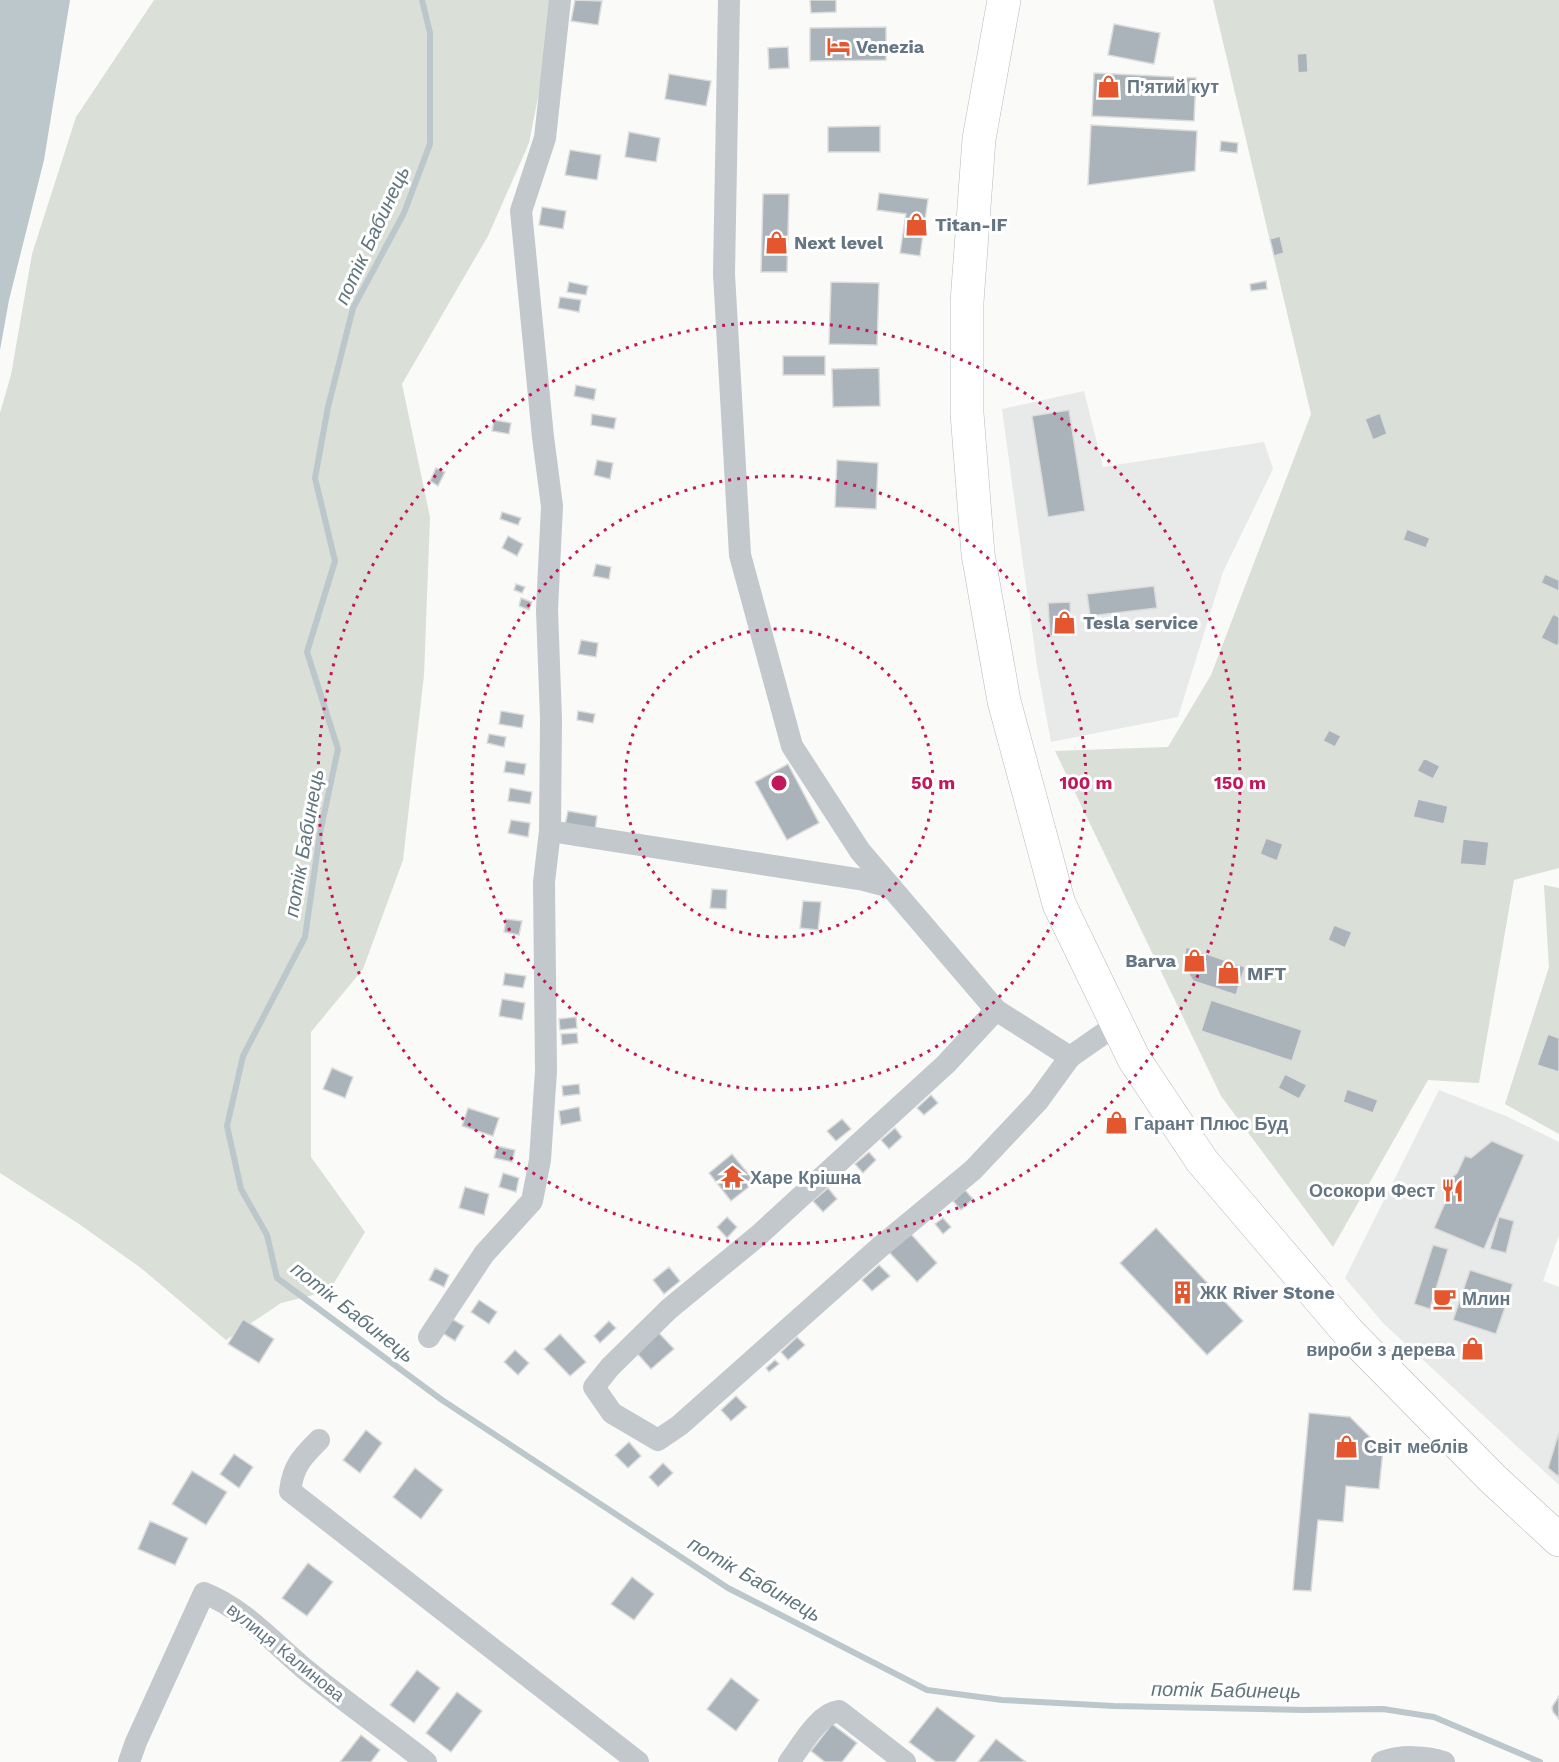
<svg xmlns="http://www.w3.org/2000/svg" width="1559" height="1762" viewBox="0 0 1559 1762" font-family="'Work Sans',sans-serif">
<rect width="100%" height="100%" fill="#fafaf8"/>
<g fill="#e8e9e9">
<path d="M1084,391L1103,467L1264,442L1273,469L1223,572L1178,717L1051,742L1037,666L1002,409Z"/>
<path d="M1439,1090L1506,1116L1559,1142V1235L1543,1281L1559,1287V1485L1383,1323L1345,1278Z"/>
</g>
<g fill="#dadfd7">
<path d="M154,0H557L529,143L488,236L402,384L430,517L424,675L403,860L363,969L311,1032V1157L365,1232L329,1291L281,1303L226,1340L141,1268L79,1224L0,1173V413L11,375L32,254L76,117Z"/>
<path d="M1213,0H1559V868L1514,880L1479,1083L1428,1080L1333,1247L1221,1096L1055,751L1168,747L1211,675L1311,414Z"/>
<path d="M1544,885L1559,888V1134L1505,1104L1549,967Z"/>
</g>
<path fill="#bbc7cb" d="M0,0H70L44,160L9,300L0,350Z"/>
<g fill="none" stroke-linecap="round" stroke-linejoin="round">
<path stroke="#bbc7cb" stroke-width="6" d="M422,0L430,33V144L404,213L353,308L328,407L315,478L335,561L307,652L338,749L320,833L305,937L243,1056L227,1126L241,1189L267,1235L277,1278L442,1400L728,1588L927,1690L1002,1700L1114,1706L1305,1710L1383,1709L1434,1717L1540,1762"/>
</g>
<g fill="#aab3b9" stroke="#dcdcda" stroke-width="1.5">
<path d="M575,0L602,1L598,25L571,21Z"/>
<path d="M810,0H836V12L811,13Z"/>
<path d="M1114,24L1160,33L1154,64L1108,55Z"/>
<path d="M886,27V60L810,61V28Z"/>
<path d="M788,47L789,68L769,69L768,48Z"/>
<path d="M1307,53L1308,72L1298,73L1297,54Z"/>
<path d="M1094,73L1196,78L1194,121L1092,116Z"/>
<path d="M669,74L711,81L706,106L665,99Z"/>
<path d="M1091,125L1197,131L1195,171L1088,185Z"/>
<path d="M880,126V152H828V127Z"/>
<path d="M629,132L660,138L656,162L625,157Z"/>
<path d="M1221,141L1238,143L1237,153L1220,151Z"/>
<path d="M570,150L601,155L597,180L565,175Z"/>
<path d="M879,193L928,199L920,256L900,253L906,214L877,210Z"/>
<path d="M763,194H789L787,272H761Z"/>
<path d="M542,207L566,211L563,229L539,225Z"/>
<path d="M1280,236L1284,253L1274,256L1270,239Z"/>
<path d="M1266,281L1267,289L1251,291L1250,284Z"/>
<path d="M569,282L588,286L586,295L567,292Z"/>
<path d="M831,282L879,283L877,345L829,344Z"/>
<path d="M560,297L581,300L579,312L558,308Z"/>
<rect x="783" y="356" width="42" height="19"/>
<path d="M879,368L880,406L833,407L832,369Z"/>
<path d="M576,385L596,389L594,400L574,396Z"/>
<path d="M1069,410L1085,511L1048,517L1032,416Z"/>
<path d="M1380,413L1387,434L1373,440L1365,419Z"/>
<path d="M592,414L616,418L614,429L591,425Z"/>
<path d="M494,420L511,423L509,434L492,431Z"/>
<path d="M597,460L613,463L610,479L594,475Z"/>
<path d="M837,460L878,463L876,509L835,507Z"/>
<path d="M436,468L445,472L438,486L430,481Z"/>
<path d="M502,512L521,518L518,525L500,519Z"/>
<path d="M1407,529L1430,538L1426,548L1403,540Z"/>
<path d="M508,536L523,544L517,556L502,548Z"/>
<path d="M596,564L611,567L609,579L593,576Z"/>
<path d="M1545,574L1559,580V591L1541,583Z"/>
<path d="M516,584L525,587L522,593L514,590Z"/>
<path d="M1154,586L1157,608L1090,616L1087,594Z"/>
<path d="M521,598L532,602L529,610L519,606Z"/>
<path d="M1070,602L1071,635L1050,636L1048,603Z"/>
<path d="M1553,614L1559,617V643L1557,646L1541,638Z"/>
<path d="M581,640L598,643L596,657L578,654Z"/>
<path d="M501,711L524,715L522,728L499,724Z"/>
<path d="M578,711L595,714L593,723L577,720Z"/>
<path d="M1329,730L1341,736L1335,747L1323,741Z"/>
<path d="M489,734L506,737L504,747L487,743Z"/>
<path d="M1424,758L1440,766L1433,779L1417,771Z"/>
<path d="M506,761L526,764L524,775L504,772Z"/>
<path d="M788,764L819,823L787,840L755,782Z"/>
<path d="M510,788L532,792L530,804L508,801Z"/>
<path d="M1418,799L1448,806L1444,824L1413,817Z"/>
<path d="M568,811L597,816L595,830L565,825Z"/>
<path d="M511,820L530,823L528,837L508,833Z"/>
<path d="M1266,838L1283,844L1277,861L1260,854Z"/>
<path d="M1463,839L1489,842L1486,866L1460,864Z"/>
<path d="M712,889L727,890L726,909L710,908Z"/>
<path d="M803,901L821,902L818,930L800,928Z"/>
<path d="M506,919L522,921L519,935L504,932Z"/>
<path d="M1334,925L1352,932L1345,948L1328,940Z"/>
<path d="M1186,947L1245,967L1236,995L1193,981L1183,965Z"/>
<path d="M505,973L526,976L523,988L503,985Z"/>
<path d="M502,999L525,1003L522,1020L499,1016Z"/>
<path d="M1211,1000L1302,1030L1292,1061L1201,1031Z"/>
<path d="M576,1017L577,1028L560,1030L559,1019Z"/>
<path d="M577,1033L578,1043L562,1045L561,1034Z"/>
<path d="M1548,1034L1559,1038V1072L1537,1065Z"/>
<path d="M332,1068L353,1077L345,1098L323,1089Z"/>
<path d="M1285,1074L1307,1085L1299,1099L1278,1088Z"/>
<path d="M579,1084L580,1094L563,1096L562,1086Z"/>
<path d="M1347,1089L1378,1100L1373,1113L1343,1102Z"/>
<path d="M931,1095L938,1103L924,1115L917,1108Z"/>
<path d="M579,1107L581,1121L561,1125L559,1111Z"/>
<path d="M468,1108L499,1118L493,1136L462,1126Z"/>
<path d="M842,1119L851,1129L836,1141L827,1131Z"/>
<path d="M895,1128L902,1137L889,1149L881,1140Z"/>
<path d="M1492,1141L1524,1155L1484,1249L1434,1228L1445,1203L1443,1185L1457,1173L1465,1156L1471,1158Z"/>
<path d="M497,1146L515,1150L512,1162L494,1158Z"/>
<path d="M869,1152L876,1160L863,1173L855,1164Z"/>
<path d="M732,1154L755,1182L731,1201L709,1173Z"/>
<path d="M503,1173L519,1178L516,1192L499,1187Z"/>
<path d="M465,1187L489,1194L484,1215L459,1208Z"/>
<path d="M828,1188L837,1199L823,1212L813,1201Z"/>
<path d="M965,1190L973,1199L961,1210L953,1201Z"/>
<path d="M727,1217L737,1227L727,1238L717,1227Z"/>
<path d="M1499,1217L1514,1221L1506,1253L1490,1249Z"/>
<path d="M943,1218L951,1227L943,1234L935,1224Z"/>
<path d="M1156,1228L1243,1321L1207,1355L1120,1263Z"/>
<path d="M910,1233L937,1263L917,1282L889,1252Z"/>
<path d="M1433,1245L1448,1249L1430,1309L1414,1304Z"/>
<path d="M879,1265L890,1276L872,1291L862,1280Z"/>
<path d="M669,1267L680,1281L664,1294L653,1280Z"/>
<path d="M435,1268L449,1275L444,1287L429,1280Z"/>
<path d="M1470,1270L1513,1284L1496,1334L1453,1320Z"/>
<path d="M479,1300L497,1312L489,1324L471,1312Z"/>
<path d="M447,1316L464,1326L455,1341L439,1331Z"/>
<path d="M243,1319L274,1339L259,1363L228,1344Z"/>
<path d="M609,1321L616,1328L600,1343L594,1336Z"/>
<path d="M658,1332L674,1349L651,1369L636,1352Z"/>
<path d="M560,1334L586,1362L570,1376L544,1349Z"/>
<path d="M797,1337L805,1345L788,1360L781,1352Z"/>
<path d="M515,1350L529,1363L518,1375L504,1362Z"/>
<path d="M775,1360L779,1364L769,1372L766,1368Z"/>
<path d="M736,1396L747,1407L731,1421L721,1410Z"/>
<path d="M1309,1413L1350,1417L1383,1450L1379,1489L1346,1486L1343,1522L1318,1520L1311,1591L1293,1590Z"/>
<path d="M366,1430L382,1443L360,1473L343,1460Z"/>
<path d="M1559,1432V1477L1548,1468Z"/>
<path d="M629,1442L641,1456L628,1468L615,1455Z"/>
<path d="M234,1454L253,1467L239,1488L220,1474Z"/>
<path d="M663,1463L673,1473L658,1487L649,1477Z"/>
<path d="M415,1468L443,1490L421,1519L393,1497Z"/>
<path d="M192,1471L227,1492L206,1525L172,1504Z"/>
<path d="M150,1521L188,1538L175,1565L138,1549Z"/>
<path d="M308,1563L333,1582L307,1616L282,1598Z"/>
<path d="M632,1577L654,1594L634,1620L611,1604Z"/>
<path d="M417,1670L440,1688L414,1723L390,1705Z"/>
<path d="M731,1678L759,1700L736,1731L707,1709Z"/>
<path d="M457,1692L482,1711L451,1752L426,1733Z"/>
<path d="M1559,1696V1719L1553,1712L1552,1707Z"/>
<path d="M937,1707L975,1736L955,1762H936L909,1742Z"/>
<path d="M832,1724L857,1743L842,1762H825L811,1751Z"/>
<path d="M361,1735L380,1750L371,1762H340Z"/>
<path d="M996,1739L1026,1762H978Z"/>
</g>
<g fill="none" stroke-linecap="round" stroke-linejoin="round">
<defs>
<path id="primary" d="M1004,0L979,139L967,302V413L978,554L1004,701L1059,904L1134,1059L1202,1161L1348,1332L1492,1478L1559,1540"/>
</defs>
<use href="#primary" stroke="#b5babe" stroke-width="34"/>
<g stroke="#c3c8cc" stroke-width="22">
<path d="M729,0L724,274L740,555L792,746L860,851L996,1010L1070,1057L1116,1025"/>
<path d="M550,831L864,880L891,887"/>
<path d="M996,1010L946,1064L759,1235L669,1309L610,1367L594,1387L612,1413L658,1440L680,1425L880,1247L973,1170L1038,1101L1070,1057"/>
<path d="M429,1337L484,1254L532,1201L540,1160L546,1071L544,882L550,831L551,719L547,610L552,506L543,437L521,211L545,138L560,0"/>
<path d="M319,1440C302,1457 293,1466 290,1491L638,1762"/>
<path d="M129,1762L136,1742L204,1593C243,1608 274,1643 306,1670C345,1702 387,1731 426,1762"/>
<path d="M789,1762C801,1746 819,1713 839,1711L905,1762"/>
<path d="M1382,1762C1400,1755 1427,1756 1444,1762"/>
</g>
<use href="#primary" stroke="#fff" stroke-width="33"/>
</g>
<g fill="none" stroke="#c2185b" stroke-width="3" stroke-dasharray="3 6">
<circle cx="779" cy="783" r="154"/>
<circle cx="779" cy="783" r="307"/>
<circle cx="779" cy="783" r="461"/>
</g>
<defs>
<symbol id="hotel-bare" viewBox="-9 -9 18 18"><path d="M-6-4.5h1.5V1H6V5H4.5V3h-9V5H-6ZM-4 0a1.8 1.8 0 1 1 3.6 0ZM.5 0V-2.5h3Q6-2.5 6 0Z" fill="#e4572e" stroke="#fff" stroke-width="2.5" paint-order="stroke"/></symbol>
<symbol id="shop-bare" viewBox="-9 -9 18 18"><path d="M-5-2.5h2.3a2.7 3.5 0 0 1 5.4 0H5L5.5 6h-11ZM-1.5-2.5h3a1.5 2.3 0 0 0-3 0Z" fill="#e4572e" stroke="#fff" stroke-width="2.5" paint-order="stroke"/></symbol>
<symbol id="temple-bare" viewBox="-9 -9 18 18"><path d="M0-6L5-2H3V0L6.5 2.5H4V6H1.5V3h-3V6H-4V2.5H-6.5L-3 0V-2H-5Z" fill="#e4572e" stroke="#fff" stroke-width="2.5" paint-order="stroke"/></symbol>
<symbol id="restaurant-bare" viewBox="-9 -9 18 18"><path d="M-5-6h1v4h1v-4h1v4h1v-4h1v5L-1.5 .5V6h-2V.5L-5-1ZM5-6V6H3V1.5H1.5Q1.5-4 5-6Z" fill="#e4572e" stroke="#fff" stroke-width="2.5" paint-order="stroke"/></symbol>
<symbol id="building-bare" viewBox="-9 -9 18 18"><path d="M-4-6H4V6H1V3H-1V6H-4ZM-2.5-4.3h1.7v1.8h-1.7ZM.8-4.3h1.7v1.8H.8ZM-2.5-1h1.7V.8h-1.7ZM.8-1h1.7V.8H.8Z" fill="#e4572e" stroke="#fff" stroke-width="2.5" paint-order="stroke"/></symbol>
<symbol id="cafe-bare" viewBox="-9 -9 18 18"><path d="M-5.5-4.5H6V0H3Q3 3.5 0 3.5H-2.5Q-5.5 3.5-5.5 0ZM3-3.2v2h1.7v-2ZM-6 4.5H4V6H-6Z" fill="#e4572e" stroke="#fff" stroke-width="2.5" paint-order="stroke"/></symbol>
</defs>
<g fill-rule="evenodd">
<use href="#hotel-bare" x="822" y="30" width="33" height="33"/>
<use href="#shop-bare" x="1092" y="70" width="33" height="33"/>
<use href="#shop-bare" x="900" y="208" width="33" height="33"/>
<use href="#shop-bare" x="760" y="226" width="33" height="33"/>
<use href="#shop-bare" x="1048" y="606" width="33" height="33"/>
<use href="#shop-bare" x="1178" y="944" width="33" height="33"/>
<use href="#shop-bare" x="1212" y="956" width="33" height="33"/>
<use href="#shop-bare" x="1100" y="1106" width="33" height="33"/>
<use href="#temple-bare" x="716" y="1160" width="33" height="33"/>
<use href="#restaurant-bare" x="1436" y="1174" width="33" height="33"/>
<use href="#building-bare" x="1166" y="1276" width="33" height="33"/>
<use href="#cafe-bare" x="1428" y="1282" width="33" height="33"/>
<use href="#shop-bare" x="1456" y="1332" width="33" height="33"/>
<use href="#shop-bare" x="1330" y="1430" width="33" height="33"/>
</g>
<g text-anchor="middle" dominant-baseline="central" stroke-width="6" stroke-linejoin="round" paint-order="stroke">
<g font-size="18" font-weight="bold" fill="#657683" stroke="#fff" text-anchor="start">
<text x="856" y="46">Venezia</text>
<text x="1127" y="86">П'ятий кут</text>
<text x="935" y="224">Titan-IF</text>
<text x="794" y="242">Next level</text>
<text x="1083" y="622">Tesla service</text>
<text x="1176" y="960" text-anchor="end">Barva</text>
<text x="1247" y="973">MFT</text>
<text x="1134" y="1123">Гарант Плюс Буд</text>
<text x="750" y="1177">Харе Крішна</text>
<text x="1435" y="1190" text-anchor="end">Осокори Фест</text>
<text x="1200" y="1292">ЖК River Stone</text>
<text x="1462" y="1298">Млин</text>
<text x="1455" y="1349" text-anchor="end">вироби з дерева</text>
<text x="1364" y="1446">Світ меблів</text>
</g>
<g font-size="18" fill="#657683" stroke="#fff">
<text transform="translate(286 1652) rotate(39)">вулиця Калинова</text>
</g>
<g font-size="20" font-style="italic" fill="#60757c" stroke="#fff">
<text transform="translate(372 235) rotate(-65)">потік Бабинець</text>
<text transform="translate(304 843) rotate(-80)">потік Бабинець</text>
<text transform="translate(353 1312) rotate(38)">потік Бабинець</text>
<text transform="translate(755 1579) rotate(30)">потік Бабинець</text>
<text transform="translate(1226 1690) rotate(1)">потік Бабинець</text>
</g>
</g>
<circle cx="779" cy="783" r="9" fill="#c2185b" stroke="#fff" stroke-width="3"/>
<g font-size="18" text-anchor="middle" font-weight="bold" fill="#c2185b" stroke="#fff" stroke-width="6" stroke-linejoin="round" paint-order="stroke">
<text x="933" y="789">50 m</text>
<text x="1086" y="789">100 m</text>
<text x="1240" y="789">150 m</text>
</g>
</svg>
